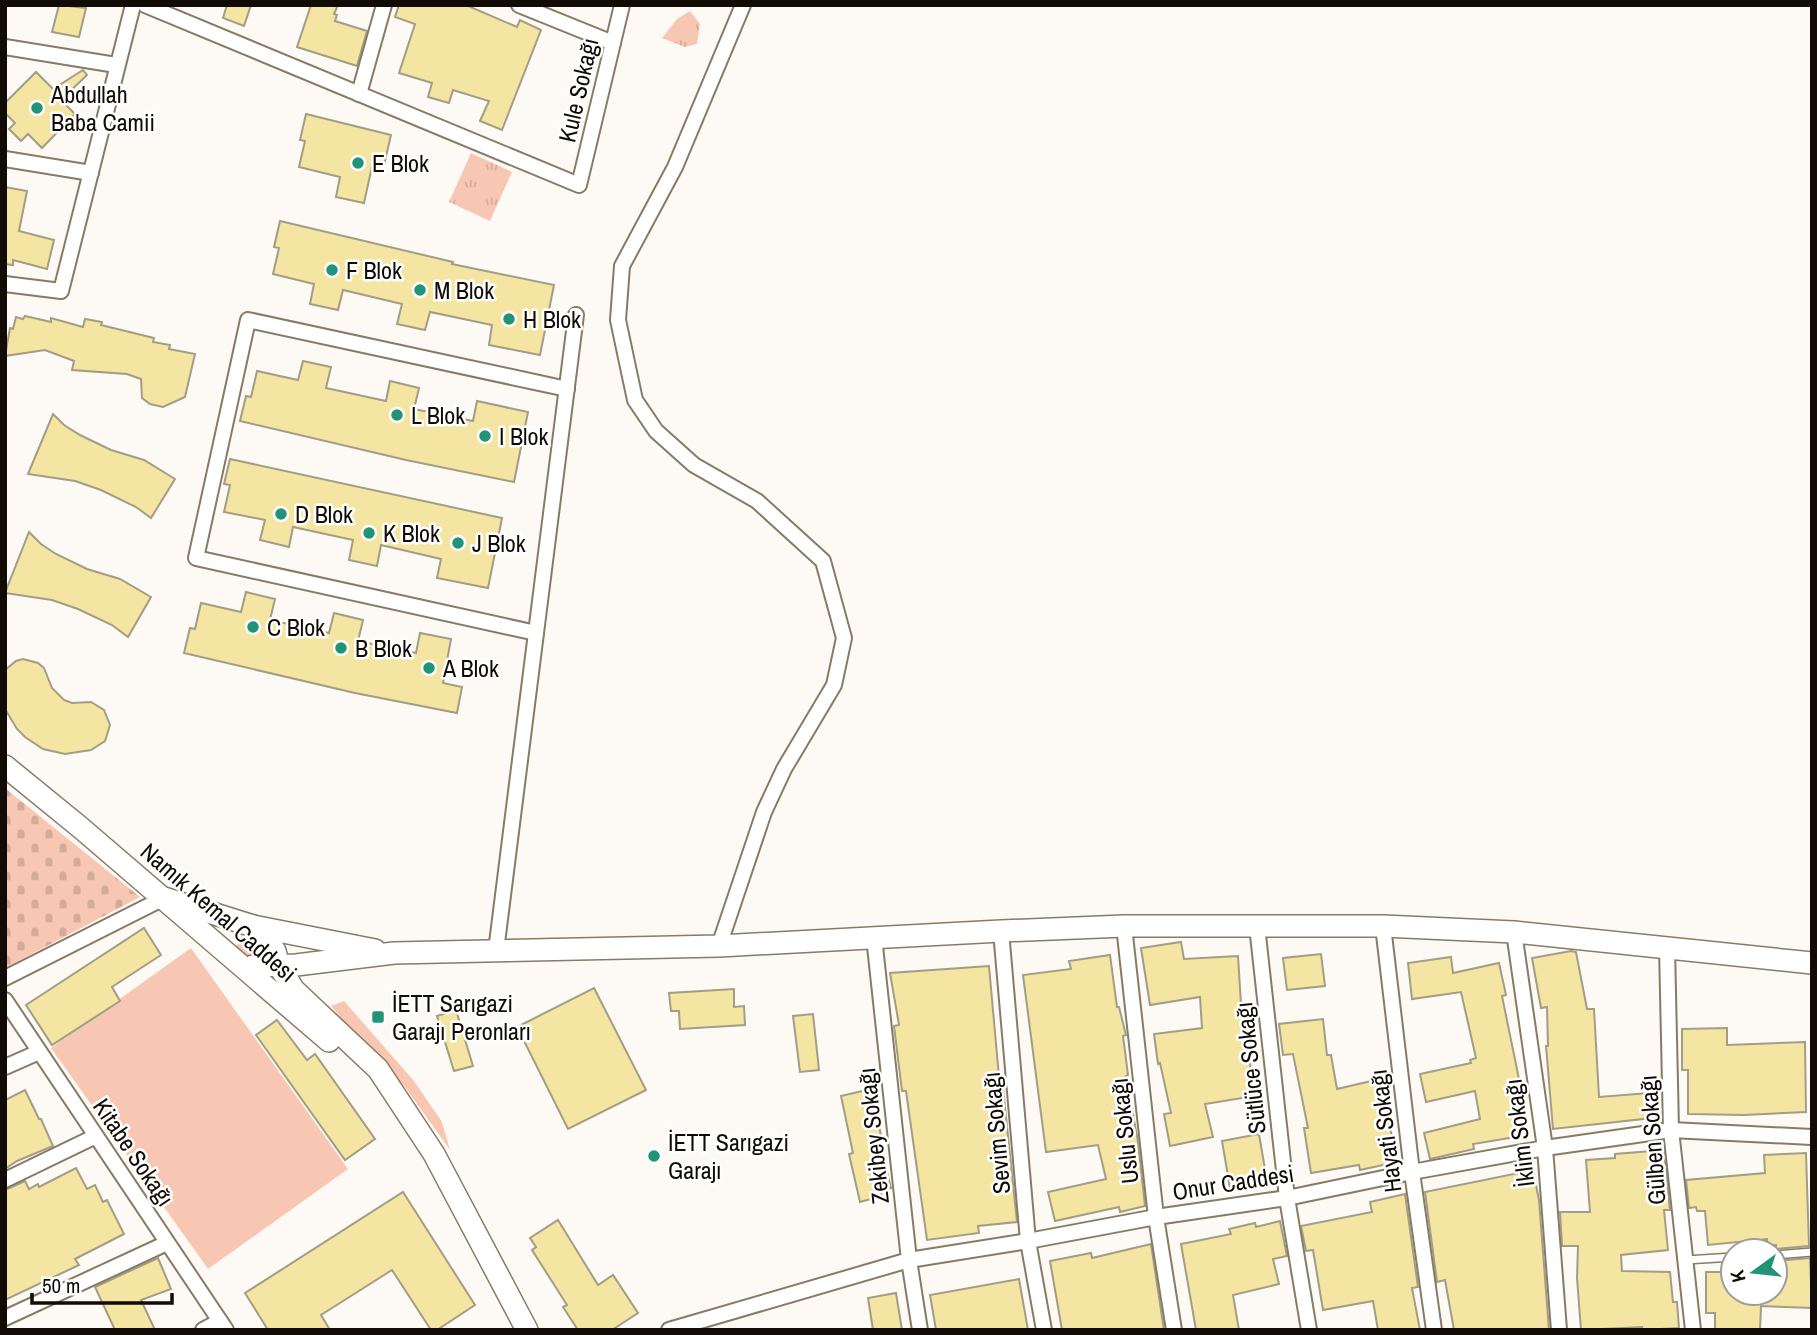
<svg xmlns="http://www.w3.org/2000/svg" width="1817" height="1335" viewBox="0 0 1817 1335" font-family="'Archivo Narrow',sans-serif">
<defs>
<pattern id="cemetery-stones" width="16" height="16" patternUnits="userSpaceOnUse" patternTransform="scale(1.75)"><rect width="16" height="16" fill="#f8c7b3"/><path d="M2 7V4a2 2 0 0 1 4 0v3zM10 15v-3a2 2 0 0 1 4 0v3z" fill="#d4aa98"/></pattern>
<pattern id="park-tufts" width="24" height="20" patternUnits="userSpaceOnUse" patternTransform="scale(1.75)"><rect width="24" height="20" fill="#f8c7b3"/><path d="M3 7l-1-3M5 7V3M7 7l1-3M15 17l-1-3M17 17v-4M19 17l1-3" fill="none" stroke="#d4aa98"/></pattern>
</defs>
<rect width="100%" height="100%" fill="#fdfaf5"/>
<g fill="#f8c7b3">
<circle cx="249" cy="946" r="12"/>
<path d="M191,948L348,1169L208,1269L51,1048Z"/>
<path d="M344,1001L414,1081L442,1122L450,1150L405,1087L356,1037L331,1006Z"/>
</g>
<path fill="url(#cemetery-stones)" d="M5,788L140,897L5,968Z"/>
<g fill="url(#park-tufts)">
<path d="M690,11L700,24L697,44L685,47L662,38L677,19Z"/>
<path d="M471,153L512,172L490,221L449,202Z"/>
</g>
<g fill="#f4e6a2" stroke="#a29d84" stroke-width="2">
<path d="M59,5L86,8L79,37L52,32Z"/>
<path d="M227,5H251L244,26L223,18Z"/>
<path d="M311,5H338L334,14L337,15L335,21L367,31L357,66L297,47Z"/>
<path d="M399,5H466L517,27L520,20L541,30L502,130L480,121L489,101L453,90L449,103L428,97L432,83L399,73L415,24L395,17Z"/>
<path d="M83,70L87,75L61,100L75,114L42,148L28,134L21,141L9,129L15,123L5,113V103L36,72L53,89Z"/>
<path d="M306,114L391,135L384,165L373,162L364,203L336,197L340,177L299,167L305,141L300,140Z"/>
<path d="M5,187L27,191L19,231L54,240L47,269L13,260V265L5,264Z"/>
<path d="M280,221L453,262L452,264L554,285L540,355L489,345L492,325L430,312L425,330L397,324L402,304L343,290L338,310L310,304L314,284L273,274L279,248L274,247Z"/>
<path d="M25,316L51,322V318L83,327L85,319L102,322L101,325L154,338L153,342L170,345L169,349L195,354L185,397L163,407L150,404L142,398L141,379L127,374L72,370L74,361L45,350L5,356L10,328L13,329L16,317L23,319Z"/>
<path d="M303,361L331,367L326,388L386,401L390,381L419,388L414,409L473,421L477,401L528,412L514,482L406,460L240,421L246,396L251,397L257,371L298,380Z"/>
<path d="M53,414L64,425L80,435L111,450L144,460L175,479L151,518L136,507L101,490L75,481L28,474Z"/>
<path d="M230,459L502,518L488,588L437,578L441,559L381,545L377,566L349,560L353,540L293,527L289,547L260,540L265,520L224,512L230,485L224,484Z"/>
<path d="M29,532L41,544L56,554L87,569L120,579L151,597L128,637L112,625L78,609L52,600L5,593Z"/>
<path d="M246,592L275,599L270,620L329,633L334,613L363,620L358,641L416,653L420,633L451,639L443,683L462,687L457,713L355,693L184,653L190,628L195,629L201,603L241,612Z"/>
<path d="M23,659L38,663L44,668L52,688L64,700L72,703L91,702L104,710L110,725L105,741L91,750L65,754L43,749L25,737L17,729L5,709V670L16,661Z"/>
<path d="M144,928L161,955L112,987L120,1001L52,1045L26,1005Z"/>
<path d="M1181,942L1184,959L1238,956L1241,1004L1255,1096L1205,1104L1213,1137L1170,1146L1164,1114L1171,1113L1160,1063L1158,1064L1154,1034L1202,1028L1200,997L1150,1005L1141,948Z"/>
<path d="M1571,951L1576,952L1587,1009H1594L1599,1097L1649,1093L1652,1118L1553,1129L1546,1046H1548L1547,1007L1541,1008L1532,958Z"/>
<path d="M1321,954L1325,986L1287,990L1283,958Z"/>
<path d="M1110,955L1117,1007H1119L1126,1035L1123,1036L1128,1075L1126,1076L1138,1142L1145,1206L1120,1212L1119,1207L1055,1221L1048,1192L1106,1179L1098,1145L1046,1152L1023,975L1071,969L1069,961Z"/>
<path d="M1451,957L1453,973L1499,963L1506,995L1502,996L1520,1084L1528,1135L1473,1144L1474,1149L1430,1159L1424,1133L1480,1119L1475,1091L1426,1102L1420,1074L1471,1063L1470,1060L1476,1058L1461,992L1412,999L1408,963Z"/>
<path d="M989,966L1000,1088H1003L1017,1222L978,1226L979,1233L927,1240L906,1091H902L894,1026L899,1025L890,973Z"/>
<path d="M594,988L646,1090L568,1129L517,1027Z"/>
<path d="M734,989V1007L744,1006L745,1025L680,1029L679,1011H671L669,993Z"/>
<path d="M456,1010L473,1066L454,1071L437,1016Z"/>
<path d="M813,1014L819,1070L800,1072L793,1016Z"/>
<path d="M1323,1019L1327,1055H1331L1337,1089L1384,1078L1391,1106L1386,1107L1397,1162L1360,1170L1359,1165L1311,1173L1304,1128H1308L1293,1054L1283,1055L1279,1024Z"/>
<path d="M277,1020L307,1060L315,1054L375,1139L345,1160L256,1035Z"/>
<path d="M1727,1028V1045L1805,1042L1806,1112L1744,1115L1688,1114V1070H1682V1029Z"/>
<path d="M871,1089L882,1140H879L891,1188L880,1191L882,1196L860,1202L849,1154L853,1153L841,1096Z"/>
<path d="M25,1090L39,1119H41L53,1146L17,1161L5,1169V1100Z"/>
<path d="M1259,1134L1267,1181L1230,1188L1222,1141Z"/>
<path d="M1664,1150L1670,1210H1664L1668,1250L1621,1255L1622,1271L1670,1272L1673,1302H1677L1679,1328L1642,1330V1327L1581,1330L1577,1278L1578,1246H1562L1560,1212H1590L1586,1160L1615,1158V1154Z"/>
<path d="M1806,1153L1809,1246L1776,1249V1245H1767V1239L1708,1245L1705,1211H1697L1696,1207L1689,1208L1686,1180L1765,1173L1764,1155Z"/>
<path d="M76,1168L87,1189L95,1185L103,1202L107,1200L124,1234L75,1259L79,1265L5,1300V1190L25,1181L29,1189L38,1184L39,1187Z"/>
<path d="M1533,1170L1539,1200L1549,1330H1454L1445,1280L1437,1282L1425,1192Z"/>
<path d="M403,1192L475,1305L437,1330H431L392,1270L321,1315L330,1330H268L245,1293Z"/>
<path d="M1405,1194L1418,1287L1412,1288L1420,1330H1378L1373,1301L1323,1310L1313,1250L1306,1251L1301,1226L1372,1212L1370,1202Z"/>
<path d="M558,1220L598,1285L613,1275L638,1313L612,1330H578L563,1307L567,1305L532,1250L536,1247L530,1238Z"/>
<path d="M1280,1221L1287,1256L1273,1259L1279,1284L1233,1295L1239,1330H1196L1181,1244L1231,1234L1229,1229L1255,1223L1256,1227Z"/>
<path d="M1151,1244L1164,1330H1062L1050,1261L1091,1253L1092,1258Z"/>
<path d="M158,1258L171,1289L141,1300L155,1330H115L95,1287Z"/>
<path d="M1810,1258L1812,1308L1761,1306L1760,1330H1715V1313H1706V1272H1733V1293H1775L1776,1261Z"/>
<path d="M1019,1279L1028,1330H936L930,1295Z"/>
<path d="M896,1293L902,1330H873L868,1298Z"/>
</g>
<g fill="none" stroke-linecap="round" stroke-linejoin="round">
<defs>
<g id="lane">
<path d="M1775,1255L1812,1252"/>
<path d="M1686,1260L1733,1257"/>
</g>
<g id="street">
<path d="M145,5L579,185L622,5"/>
<path d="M519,5L613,43"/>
<path d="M5,47L116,65"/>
<path d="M359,94L384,5"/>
<path d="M5,159L91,173"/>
<path d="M5,284L61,291L133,5"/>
<path d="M536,633L196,558L248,320L567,389"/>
<path d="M1124,926L1156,1217L1174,1330"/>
<path d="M1257,926L1287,1198L1309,1330"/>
<path d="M1383,926L1412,1172L1434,1330"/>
<path d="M1001,931L1028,1241L1044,1330"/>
<path d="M1514,932L1545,1148L1559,1330"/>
<path d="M874,937L909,1260L920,1330"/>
<path d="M719,946L764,812L784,769L834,685L844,638L823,561L757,501L694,465L656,431L635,400L618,320L622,266L675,167L743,5"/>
<path d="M1667,947L1671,1130L1693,1330"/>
<path d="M496,951L576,315"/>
<path d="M5,978L164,898"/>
<path d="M5,1000L226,1330"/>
<path d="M5,1067L39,1052"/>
<path d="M5,1180L96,1136"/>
<path d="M5,1318L167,1243"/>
<path d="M203,1330L220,1321"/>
<path d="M669,1330L909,1260L1028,1241L1156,1217L1287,1198L1412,1172L1545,1148L1671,1130L1812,1137"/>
</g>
<g id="secondary">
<path d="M5,766L81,828L329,1041"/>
<path d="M164,898L253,926L265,934L275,951L279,966L294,990L378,1069L434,1154L527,1330"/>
<path d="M253,926L375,950"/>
<path d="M253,966L296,965L394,953L719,946L1001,931L1124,926H1383L1514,932L1812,963"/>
</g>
</defs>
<use href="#lane" stroke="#887b65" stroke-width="10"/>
<use href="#street" stroke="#887b65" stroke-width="18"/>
<use href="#secondary" stroke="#887b65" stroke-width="24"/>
<use href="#lane" stroke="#fff" stroke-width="7"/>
<use href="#street" stroke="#fff" stroke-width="14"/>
<use href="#secondary" stroke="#fff" stroke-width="21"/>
</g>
<g fill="#219477" stroke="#fff" stroke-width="2.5">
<circle cx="37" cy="108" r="7"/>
<circle cx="358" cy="163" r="7"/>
<circle cx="332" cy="270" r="7"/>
<circle cx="420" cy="290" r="7"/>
<circle cx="509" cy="319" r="7"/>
<circle cx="397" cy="415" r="7"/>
<circle cx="485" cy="436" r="7"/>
<circle cx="281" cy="514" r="7"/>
<circle cx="369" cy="533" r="7"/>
<circle cx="458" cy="543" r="7"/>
<circle cx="253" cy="627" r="7"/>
<circle cx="341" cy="648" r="7"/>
<circle cx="429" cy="668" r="7"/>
<rect x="371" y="1010" width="14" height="14" rx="3.5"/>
<circle cx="654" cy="1156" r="7"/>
</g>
<g text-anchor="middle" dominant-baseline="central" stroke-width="5" stroke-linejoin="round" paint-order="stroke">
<g font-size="24" fill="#100b04" stroke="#fff">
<text transform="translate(578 90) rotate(-77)">Kule Sokağı</text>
<text transform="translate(219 912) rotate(41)">Namık Kemal Caddesi</text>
<text transform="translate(1250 1068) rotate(-96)">Sütlüce Sokağı</text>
<text transform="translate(1124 1131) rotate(-96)">Uslu Sokağı</text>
<text transform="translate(1385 1131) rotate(-97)">Hayati Sokağı</text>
<text transform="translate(996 1133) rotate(-95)">Sevim Sokağı</text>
<text transform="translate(1519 1133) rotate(-97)">İklim Sokağı</text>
<text transform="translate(873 1136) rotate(-96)">Zekibey Sokağı</text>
<text transform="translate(1652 1140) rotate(-94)">Gülben Sokağı</text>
<text transform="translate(134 1152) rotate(56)">Kitabe Sokağı</text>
<text transform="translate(1233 1182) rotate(-9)">Onur Caddesi</text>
</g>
<g font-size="24" fill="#100b04" stroke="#fff" text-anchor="start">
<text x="51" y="94">Abdullah<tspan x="51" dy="28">Baba Camii</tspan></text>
<text x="372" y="163">E Blok</text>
<text x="346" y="270">F Blok</text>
<text x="434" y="290">M Blok</text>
<text x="523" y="319">H Blok</text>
<text x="411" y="415">L Blok</text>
<text x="499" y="436">I Blok</text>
<text x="295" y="514">D Blok</text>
<text x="383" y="533">K Blok</text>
<text x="472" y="543">J Blok</text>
<text x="267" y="627">C Blok</text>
<text x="355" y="648">B Blok</text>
<text x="443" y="668">A Blok</text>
<text x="392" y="1003">İETT Sarıgazi<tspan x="392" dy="28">Garajı Peronları</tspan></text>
<text x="668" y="1142">İETT Sarıgazi<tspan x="668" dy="28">Garajı</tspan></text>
</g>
</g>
<rect width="1817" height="1335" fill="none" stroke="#100b04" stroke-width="14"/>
<g transform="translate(1754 1272) rotate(255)"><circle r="33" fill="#ffffff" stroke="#9f9d9b" stroke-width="2"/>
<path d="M0-5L12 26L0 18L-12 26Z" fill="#219477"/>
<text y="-10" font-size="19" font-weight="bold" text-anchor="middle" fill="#100b04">K</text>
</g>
<path d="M32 1293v10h140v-10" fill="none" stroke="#100b04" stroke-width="3.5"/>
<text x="42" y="1293" font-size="21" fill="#100b04" stroke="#ffffff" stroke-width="5" paint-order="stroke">50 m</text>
</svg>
